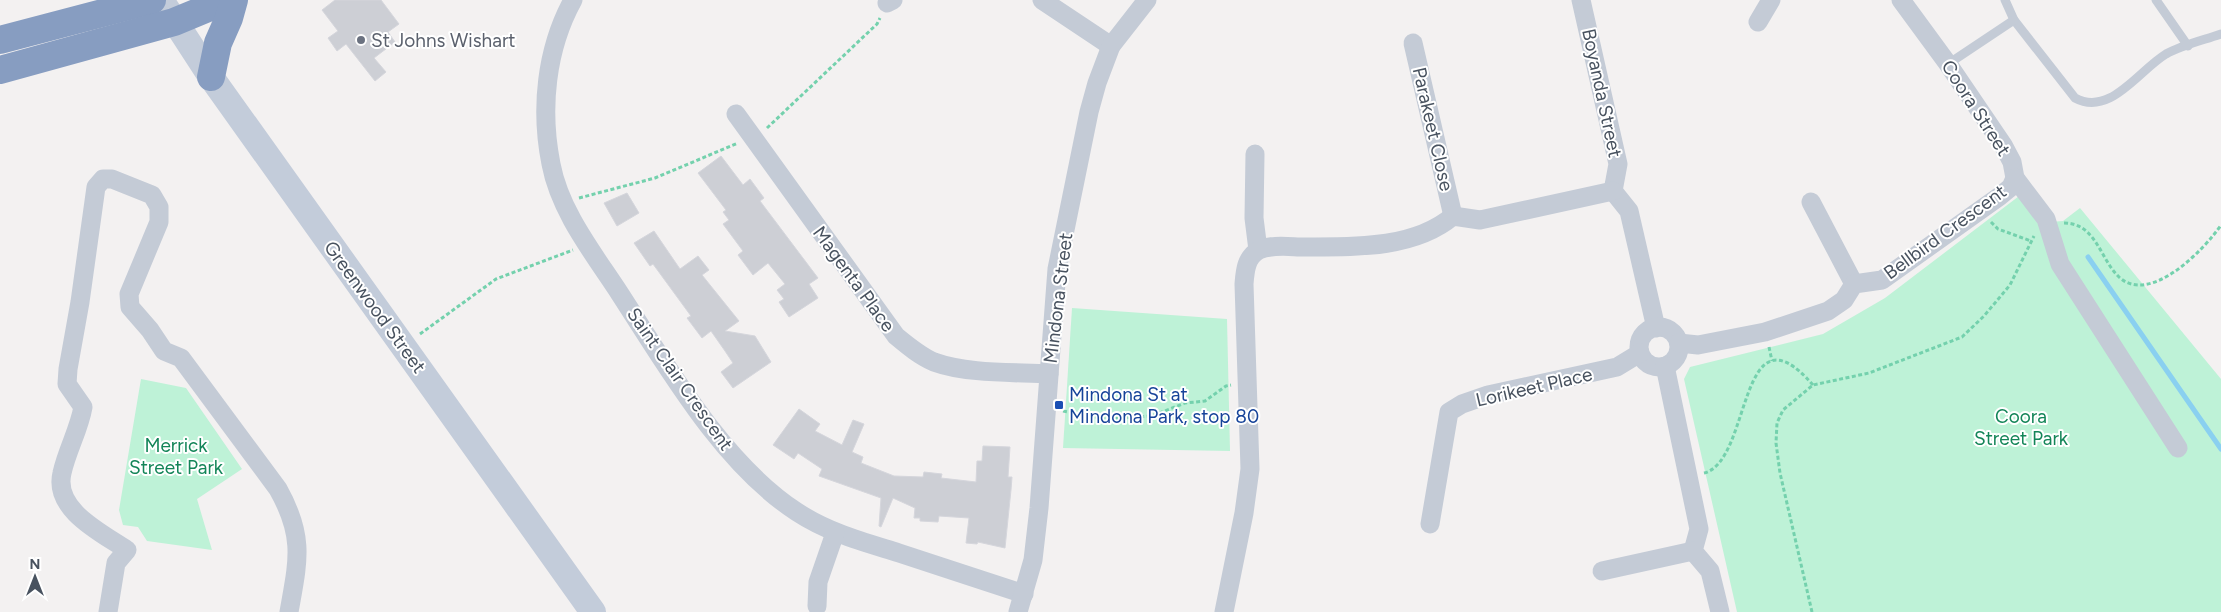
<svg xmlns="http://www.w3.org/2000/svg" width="2221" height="612" viewBox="0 0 2221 612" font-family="Figtree,sans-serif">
<rect width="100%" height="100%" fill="#f3f1f1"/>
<g fill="#bef2d7">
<path d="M2027,190L2050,222L2063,221L2080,208L2221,379V612H1737L1684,379L1690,367L1823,334L1885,298Z"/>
<path d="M1072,308L1227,319L1230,451L1063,448Z"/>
<path d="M141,379L186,388L242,469L197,499L212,550L147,541L138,527L123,525L119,510Z"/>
</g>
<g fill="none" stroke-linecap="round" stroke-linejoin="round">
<path stroke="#8ad0f0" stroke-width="5" d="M2088,257L2221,449"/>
</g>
<g fill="#cdcfd5" stroke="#d5d6dc">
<path d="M335,0H381L399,24L388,32L395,42L374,58L386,72L375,81L346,44L337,51L328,38L338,31L322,10Z"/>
<path d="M721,156L743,185L750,179L764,198L760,201L818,278L809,284L818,298L789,317L779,302L784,299L777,290L785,284L768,263L753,275L738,255L743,251L723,224L729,220L723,212L726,210L698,173Z"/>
<path d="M627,193L639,213L617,226L604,203Z"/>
<path d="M654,231L680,269L698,256L709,270L702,275L739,321L725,331L755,336L771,362L733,388L721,372L733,363L725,351L711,331L702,338L687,318L691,316L653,264L650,266L634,243Z"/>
<path d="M799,409L820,424L815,431L842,445L853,420L864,424L852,452L863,457L861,463L894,476L923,477L924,472L942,474L941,478L976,482L977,461H982L983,446L1010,447L1008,477H1012L1011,490L1005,548L978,542L977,544L966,543L969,518L939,516L938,522L920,521V518H914L915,508L893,498L881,527L879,526L881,498L819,476L822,469L798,453L794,459L773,445Z"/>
</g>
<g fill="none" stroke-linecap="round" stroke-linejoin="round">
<g stroke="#74d1ad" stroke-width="3" stroke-dasharray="4 2.5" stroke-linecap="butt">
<path d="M767,128L877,24L880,18"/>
<path d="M579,198L655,178L738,143"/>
<path d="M1991,222L1998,229L2031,241"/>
<path d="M2064,223C2096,223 2100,259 2119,277C2150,306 2205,249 2221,225"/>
<path d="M420,334L496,279L573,250"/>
<path d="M1769,347L1772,361"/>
<path d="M1063,411L1105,419L1152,416L1185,403L1205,401L1226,386L1231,385"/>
<path d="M1704,473C1752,462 1738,299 1813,385"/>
<path d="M1812,612L1780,473L1776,443L1777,423L1783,410L1813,385L1869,373L1962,337L1984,316L2010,285L2034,236"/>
</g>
<g stroke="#c4cbd6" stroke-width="9">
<path d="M2005,0L2014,20L2075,98C2110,117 2138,71 2166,54C2182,45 2204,40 2221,34"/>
<path d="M2156,0L2188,46"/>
<path d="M1948,64L2014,20"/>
</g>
<g stroke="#c4cbd6" stroke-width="19">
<path d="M573,0C546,49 540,109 551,164C560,212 594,254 620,294C668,368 723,464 797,512C829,533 864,542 899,553C941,567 982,580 1024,594"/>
<path d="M1042,0L1111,46"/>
<path d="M1581,0L1618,164L1613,191L1629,211L1656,328"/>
<path d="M1901,0L1948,64L2003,145L2012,162L2015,178L2046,219L2060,264L2178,448"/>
<path d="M887,3L893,0"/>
<path d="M1758,22L1771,0"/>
<path d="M1413,43L1453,216"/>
<path d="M736,114L896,336C908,346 920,356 934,362C967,374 1014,372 1049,374"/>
<path d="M1255,154L1254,218L1258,250"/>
<path d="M1811,202L1854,284"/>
<circle cx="1659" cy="347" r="20"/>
<path d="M1679,343L1698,345L1765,332L1828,311L1844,300L1854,284L1882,280L2000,196L2011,187L2015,178"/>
<path d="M1665,366L1699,529L1693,551L1710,571L1720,612"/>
<path d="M1430,524L1449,412L1462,404L1488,395L1617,367L1640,353"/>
<path d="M1602,571L1693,551"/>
<path d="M817,606L818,582L835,533"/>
<path d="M108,612L116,563L127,550C102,533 53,510 62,473C67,450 79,430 83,407L67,384L68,369L80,302L96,187L103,179H112L152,195L159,207V222L129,294L130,307L150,330L164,351L181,358L278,489C305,537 298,561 289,612"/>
<path d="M1018,612L1033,560L1039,508L1057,269L1089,112L1097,83L1111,46L1147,0"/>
<path d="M1224,612L1244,513L1250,469L1244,284C1245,271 1246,257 1259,250C1271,244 1291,247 1305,247C1353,247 1414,249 1453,216L1480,220L1613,191"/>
</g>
<path stroke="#c3ccda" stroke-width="26" d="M161,0L211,77L593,612"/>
<g stroke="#879dc1" stroke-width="28">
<path d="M0,40L152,0"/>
<path d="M0,70L174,22L227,0"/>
<path d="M211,77L218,43L229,18L234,0"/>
</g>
</g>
<circle fill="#6b7280" stroke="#fff" stroke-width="2" cx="361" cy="40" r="5"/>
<rect fill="#1a4fb4" stroke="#fff" stroke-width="2" x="1054" y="400" width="10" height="10" rx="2.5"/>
<g text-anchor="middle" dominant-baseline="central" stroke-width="4" stroke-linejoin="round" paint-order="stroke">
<g font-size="19" fill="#5b616d" stroke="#fff" text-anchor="start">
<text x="371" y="40">St Johns Wishart</text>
</g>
<g font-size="19" fill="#48525f" stroke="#fff">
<text transform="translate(1602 93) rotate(78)">Boyanda Street</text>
<text transform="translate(1976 108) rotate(57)">Coora Street</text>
<text transform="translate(1433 129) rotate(77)">Parakeet Close</text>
<text transform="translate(1945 232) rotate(-36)">Bellbird Crescent</text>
<text transform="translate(854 279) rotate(54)">Magenta Place</text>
<text transform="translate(1058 298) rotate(-83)">Mindona Street</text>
<text transform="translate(375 307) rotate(54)">Greenwood Street</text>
<text transform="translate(680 379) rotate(55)">Saint Clair Crescent</text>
<text transform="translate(1534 387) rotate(-13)">Lorikeet Place</text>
</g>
<g font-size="19" fill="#164399" stroke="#fff" text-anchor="start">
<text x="1069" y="394">Mindona St at<tspan x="1069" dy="22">Mindona Park, stop 80</tspan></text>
</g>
<g font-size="19" fill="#138558" stroke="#fff">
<text x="2021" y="416">Coora<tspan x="2021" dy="22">Street Park</tspan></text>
<text x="176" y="445">Merrick<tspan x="176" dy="22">Street Park</tspan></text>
</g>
</g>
<g transform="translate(35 577)" stroke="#ffffff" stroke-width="4" paint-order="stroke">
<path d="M0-4L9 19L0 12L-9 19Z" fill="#48525f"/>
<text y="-8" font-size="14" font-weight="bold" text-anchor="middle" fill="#48525f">N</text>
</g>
</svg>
